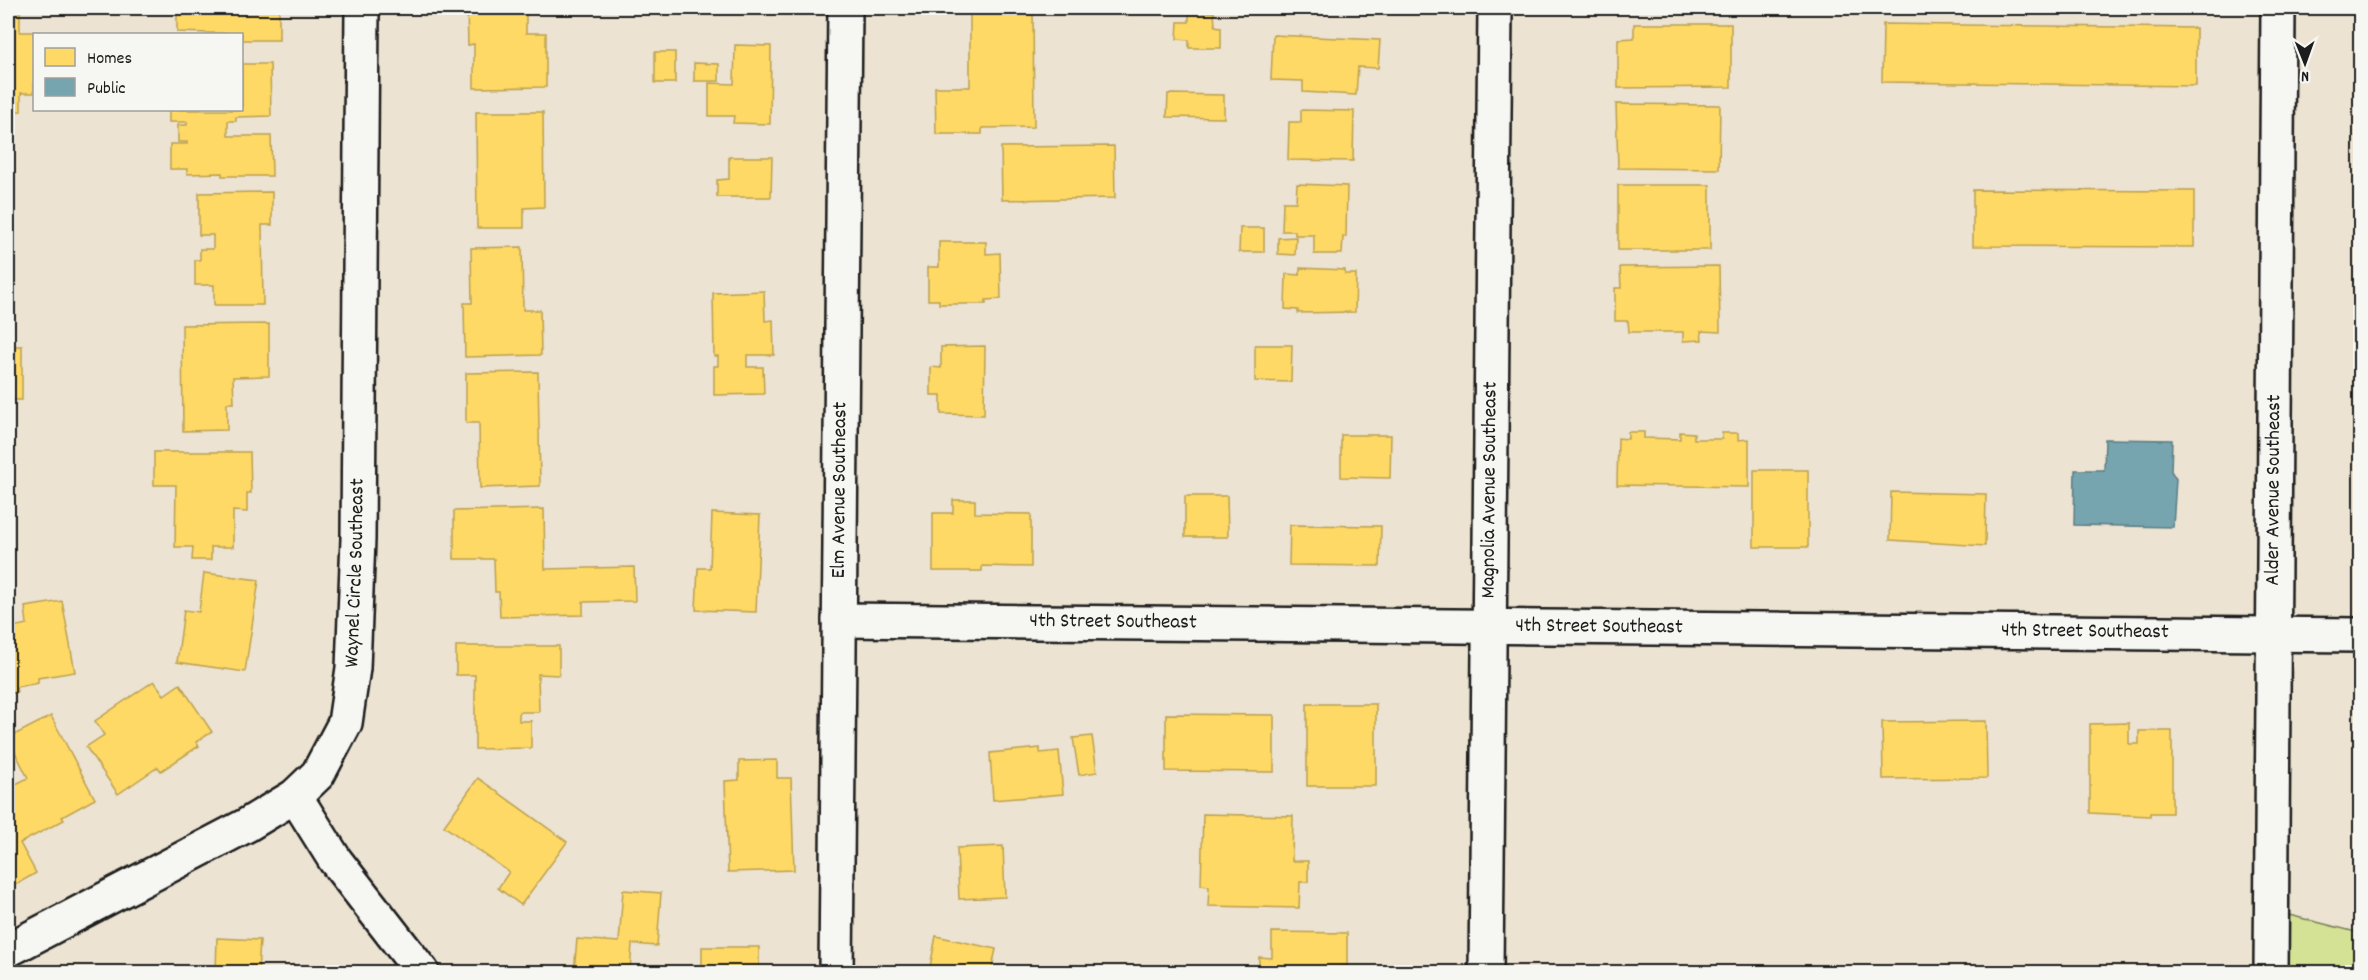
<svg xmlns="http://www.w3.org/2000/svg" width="2368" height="980" viewBox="0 0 2368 980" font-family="Dekko,sans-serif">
<rect width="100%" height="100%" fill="#ece3d2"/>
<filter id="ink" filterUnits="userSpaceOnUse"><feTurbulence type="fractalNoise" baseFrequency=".0167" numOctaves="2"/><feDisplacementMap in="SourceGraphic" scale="12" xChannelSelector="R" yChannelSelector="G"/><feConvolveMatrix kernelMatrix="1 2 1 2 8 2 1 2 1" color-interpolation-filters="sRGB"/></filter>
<g filter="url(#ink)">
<path fill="#d3e295" stroke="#787f58" stroke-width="1.5" d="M2289,915L2360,933V972H2289Z"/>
<g fill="#ffd966" stroke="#bba050" stroke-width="1.5">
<path d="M8,8H20V32H44V34H34V93H21V111L8,112Z"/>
<path d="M177,8H279V40H242V34L177,32Z"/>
<path d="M467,8H526V33H546V87L474,88V44L468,45Z"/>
<path d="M970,8H1033L1034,127L982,128V134H936L935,87H970Z"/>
<path d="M1189,12H1214L1215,26L1221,27V48H1189V40L1177,39L1178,22H1189Z"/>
<path d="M1634,24H1731V87L1618,88V39L1634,38Z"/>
<path d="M1883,24L2196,28V86L1882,82Z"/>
<path d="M1273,35L1380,40L1378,68L1358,67L1356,95L1303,92V81L1271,80Z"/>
<path d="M735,45L771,46L770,124L733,123L734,116H709V83L734,84Z"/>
<rect x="655" y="52" width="20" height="31"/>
<path d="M694,63L719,64V81H694Z"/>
<path d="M242,64H270L271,116L236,117V121H228V136H271L272,176H222V173L187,174V169H170V144H187V142H178V125H187V122H169V110H242Z"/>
<path d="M1168,94L1224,95V118L1167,117Z"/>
<path d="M1616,104L1720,105L1719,169L1618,168Z"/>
<path d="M1301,110L1354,111L1353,161L1288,160L1289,122H1301Z"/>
<path d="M476,112H543L544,207L524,208V228H477Z"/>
<path d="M1114,146L1115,198L1002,200L1001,147Z"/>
<path d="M729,157H772L771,197H717V180L729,179Z"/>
<path d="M1297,184L1347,186L1346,237H1343L1342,254H1314V235H1295V231H1282L1283,202H1296Z"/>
<rect x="1618" y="185" width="92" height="65"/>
<path d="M1973,190L2194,191V247L1973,246Z"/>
<path d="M272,192V225H262L263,305H214V285H195V260H200V249H213V235H199V193Z"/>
<path d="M1240,228H1264V252H1239Z"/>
<path d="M1296,237L1295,255L1278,254V238Z"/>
<path d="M939,242H986V254L1000,253L1001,299L986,300V304H939V300H928V267H939Z"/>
<path d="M522,247L523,310H540L541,355L465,357L464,303H472L471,248Z"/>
<path d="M1719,266L1720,332L1701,331L1702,340L1683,341V332H1629L1628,321H1615V288H1621L1620,267Z"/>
<path d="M1300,268L1345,270V274H1356L1355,312L1298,313V310L1285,309L1286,274L1300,275Z"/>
<path d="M764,291L765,321L773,320L774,355H747V367H763L764,394L714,395V366H718V356H714L713,293Z"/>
<path d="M269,324V376L233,377L234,403H227V430L183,431L182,325Z"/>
<path d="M1255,345H1292L1291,382L1255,381Z"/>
<rect x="8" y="346" width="14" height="54"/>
<path d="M985,346L984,415L941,414V395H931V367L941,368V347Z"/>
<path d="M538,372L540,486L480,488L479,423H466V373Z"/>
<path d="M1628,432H1644V438L1680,439V432L1694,433V439H1722V433H1738V440L1749,439V487L1617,485L1618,438L1628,439Z"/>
<path d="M1341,435H1391L1390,478L1341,477Z"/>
<path d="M154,452H250L251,493H247V512L233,511V547H211V560H192L193,547H175L176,485H154Z"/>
<rect x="8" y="456" width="4" height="119"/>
<rect x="1754" y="470" width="54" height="77"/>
<path d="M1891,492L1986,494L1985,546L1890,540Z"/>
<path d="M1185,496H1227L1228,537H1185Z"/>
<path d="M953,500H975V513L1031,514V567L982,566V571H933V513H953Z"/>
<path d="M544,509L545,569L634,567L635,601L583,602V615L500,617L499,592H495L494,559H454V511Z"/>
<path d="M712,513L760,515L756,612L696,610L698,568H710Z"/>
<path d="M1290,525L1381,526L1380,566L1289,565Z"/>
<path d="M204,573L259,580L245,672L177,662L184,610L199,612Z"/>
<path d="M62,601L75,672L38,678V683L16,687L17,692L8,694V628L27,624L25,607Z"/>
<path d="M456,646H559V675L538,674L539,712H519V721H531V748L475,749V675H456Z"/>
<path d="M154,681L164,695L180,684L212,732L196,742L199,746L161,771L158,767L118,794L86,747L104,735L95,721Z"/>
<rect x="1307" y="704" width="69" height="82"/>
<path d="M1166,714L1274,715V772L1166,771Z"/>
<path d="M51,716L95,799L62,817L64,820L20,843L36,873L8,889V773L14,785L28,778L8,738Z"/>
<path d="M1986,721L1987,778L1883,779L1882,722Z"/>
<path d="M2129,723V744H2139V731H2172V813H2150V816L2090,813V724Z"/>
<path d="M1092,736L1097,772L1079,775L1073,738Z"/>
<path d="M1040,748V753L1059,751L1063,794L993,800L990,753Z"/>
<path d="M777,760V778H791L794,870L728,872L725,781L739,780V761Z"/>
<path d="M478,778L567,842L521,905L498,888L509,872L444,826Z"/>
<path d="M1203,814L1293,816L1292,861H1308V882H1300L1299,908L1208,906L1209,886L1201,885Z"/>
<path d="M1003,846L1005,897L959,899L957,848Z"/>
<path d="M623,890L661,893L657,946L632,944L630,972H574L577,939L619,942Z"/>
<path d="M1272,932L1347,933V966L1340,967L1339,972H1259V957L1272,958Z"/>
<path d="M936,936L996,949L991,972H929Z"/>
<path d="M217,938L260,940L258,972H216Z"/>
<rect x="702" y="947" width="57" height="25"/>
</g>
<path fill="#76a5af" stroke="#5b7c83" stroke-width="1.5" d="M2105,439L2172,440L2171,471L2176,479L2173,527L2074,525L2075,470H2104Z"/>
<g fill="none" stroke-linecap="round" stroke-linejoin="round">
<defs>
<g id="minor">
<path id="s1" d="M839,620L2360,635"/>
<path d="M295,796L335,860L422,972"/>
<path id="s2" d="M8,950L247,825L295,796L318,774L345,723L353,668L358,539L362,8"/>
<path id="s3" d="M836,972L845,8"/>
<path id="s4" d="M1486,972L1495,8"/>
<path id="s5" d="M2271,972L2278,8"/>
</g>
</defs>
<use href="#minor" stroke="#1c1c1c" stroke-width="38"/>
<use href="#minor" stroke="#f6f6f2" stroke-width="33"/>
</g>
</g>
<g text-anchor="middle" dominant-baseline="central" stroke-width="6" stroke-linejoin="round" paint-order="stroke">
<g font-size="21" fill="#1c1c1c" stroke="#f6f6f2">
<text stroke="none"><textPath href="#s3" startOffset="482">Elm Avenue Southeast</textPath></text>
<text stroke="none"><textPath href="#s4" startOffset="482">Magnolia Avenue Southeast</textPath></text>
<text stroke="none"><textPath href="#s5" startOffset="482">Alder Avenue Southeast</textPath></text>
<text stroke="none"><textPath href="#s2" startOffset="566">Waynel Circle Southeast</textPath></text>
<text stroke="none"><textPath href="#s1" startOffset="274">4th Street Southeast</textPath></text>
<text stroke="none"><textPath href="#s1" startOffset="760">4th Street Southeast</textPath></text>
<text stroke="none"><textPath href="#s1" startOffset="1246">4th Street Southeast</textPath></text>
</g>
</g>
<rect width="2368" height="980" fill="none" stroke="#f6f6f2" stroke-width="30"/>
<rect x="15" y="15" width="2338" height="950" fill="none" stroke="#1c1c1c" stroke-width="2" filter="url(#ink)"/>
<rect x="33" y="33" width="210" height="78" fill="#f6f6f2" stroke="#9f9f9c" stroke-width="1.5"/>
<rect x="45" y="48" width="30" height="18" fill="#ffd966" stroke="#9f9f9c" stroke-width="1.5"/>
<text x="87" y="63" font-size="18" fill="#1c1c1c">Homes</text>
<rect x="45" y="78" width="30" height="18" fill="#76a5af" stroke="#9f9f9c" stroke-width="1.5"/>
<text x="87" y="93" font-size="18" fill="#1c1c1c">Public</text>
<g transform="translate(2305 63) rotate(179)" stroke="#f6f6f2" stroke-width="4.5" paint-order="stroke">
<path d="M0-4.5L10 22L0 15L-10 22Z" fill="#1c1c1c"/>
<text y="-9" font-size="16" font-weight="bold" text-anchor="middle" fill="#1c1c1c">N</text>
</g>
</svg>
